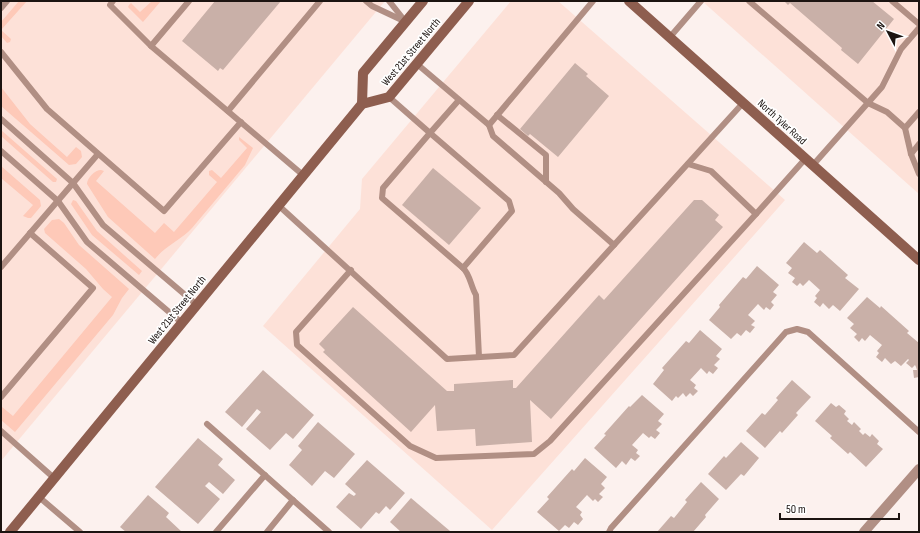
<svg xmlns="http://www.w3.org/2000/svg" width="920" height="533" viewBox="0 0 920 533" font-family="'Sofia Sans Condensed',sans-serif">
<rect width="100%" height="100%" fill="#fcf1ee"/>
<g fill="#fde1d8">
<path d="M1,1H385L1,461Z"/>
<path d="M511,1H558L785,200L492,530L263,326L360,209L362,179Z"/>
<path d="M702,1H919V194Z"/>
</g>
<g fill="#fec9b8">
<path d="M19,1H27L1,30L11,39L10,42L7,43L1,36V22Z"/>
<path d="M152,1H161L143,22L128,7L129,5L131,3L140,12Z"/>
<path d="M1,87L30,124L67,157L76,147L81,151L82,157L76,164L69,165L1,106Z"/>
<path d="M1,130L57,179L56,182H53L1,136Z"/>
<path d="M239,137L253,148L245,165L192,228C181,240 165,246 155,259L108,217L87,184C87,178 95,170 101,170L104,171L96,181L155,233L164,223L174,232L217,182L209,175V171L212,170L221,178L247,148L239,140Z"/>
<path d="M1,166L40,200L41,206L31,218H28L23,216L33,205L1,178Z"/>
<path d="M73,200L76,201L97,231L142,271L139,275L92,235L71,204Z"/>
<path d="M59,219L64,223L79,245L129,289L122,298L113,315L15,432L1,420V408L2,407L13,416L112,297L103,289L86,269L45,233L44,229L52,220Z"/>
</g>
<g fill="#c9b0a8">
<path d="M215,1H281L223,70L220,68L218,71L182,41Z"/>
<path d="M784,1H872L894,19L858,64L841,50L842,48L790,3L788,5Z"/>
<path d="M575,63L588,74L586,76L609,96L558,157L530,134L528,136L520,129Z"/>
<path d="M433,168L481,208L449,245L402,205Z"/>
<path d="M694,200H702L719,215L715,220L723,227L551,419L530,400L532,442L476,446L475,429L437,431L435,405L411,432L323,352L325,350L319,344L353,307L447,391H454V384L513,380V388H516L599,295L604,300Z"/>
<path d="M804,242L817,253L820,250L848,275L845,278L859,289L840,311L833,305L829,309L823,303L820,307L814,302L817,298L815,296L820,290L809,280L803,286L800,283L797,286L792,282L795,278L788,273L792,268L786,263Z"/>
<path d="M757,266L779,285L773,292L777,295L771,302L774,305L770,310L766,307L764,310L758,304L748,315L755,321L751,325L755,327L750,333L746,330L741,336L737,333L731,339L709,320L720,307L719,305L743,277L746,279Z"/>
<path d="M867,297L880,308L881,306L909,331L907,333L919,343L918,348L919,349V377L914,378L913,370H917L916,367L915,365L912,368L906,363L909,360L908,359L901,366L895,361L891,364L885,358L882,362L876,357L879,353L877,351L882,345L870,335L865,341L862,338L859,342L854,337L857,334L850,328L854,324L847,318Z"/>
<path d="M700,330L722,349L716,356L720,359L714,365L718,368L713,374L709,371L707,374L701,368L690,380L696,385L694,388L698,391L693,396L690,393L686,397L683,393L678,398L676,396L672,401L653,384L664,370L662,368L686,341L689,343Z"/>
<path d="M263,370L314,415L293,439L286,433L270,450L246,429L261,412L257,409L242,427L225,412Z"/>
<path d="M792,380L811,397L796,413L798,415L782,433L780,431L765,448L746,431L762,413L765,415L778,400L776,398Z"/>
<path d="M642,395L664,414L658,421L662,424L656,430L660,433L655,439L651,436L649,438L643,433L632,445L638,450L636,453L640,456L635,461L631,458L626,465L622,461L616,468L594,448L606,435L604,434L629,406L630,407Z"/>
<path d="M831,403L836,407L839,405L846,411L844,414L849,419L847,421L852,425L854,422L861,429L859,431L863,435L865,433L870,437L872,434L879,441L877,444L883,449L866,467L850,452L848,454L830,438L832,436L815,421Z"/>
<path d="M318,422L355,454L334,478L325,471L312,486L289,465L302,450L298,446Z"/>
<path d="M198,438L223,459L218,465L235,480L223,494L209,482L205,486L220,499L198,524L155,487Z"/>
<path d="M741,442L759,458L744,476L741,474L726,490L708,474L724,456L726,458Z"/>
<path d="M585,458L607,477L601,484L605,488L599,494L603,497L598,502L595,499L593,501L587,495L576,507L582,512L580,515L583,519L578,525L574,522L569,528L565,525L559,531L537,512L549,499L547,497L572,469L574,471Z"/>
<path d="M367,460L405,493L390,510L386,506L379,514L376,512L361,529L336,507L349,493L354,496L356,494L345,484Z"/>
<path d="M701,482L719,499L705,515L706,517L693,532H657L671,516L674,518L687,502L685,500Z"/>
<path d="M148,495L169,513L166,517L182,532H126L120,527Z"/>
<path d="M411,498L450,531L449,532H401L390,522Z"/>
</g>
<g fill="none" stroke-linecap="round" stroke-linejoin="round">
<g stroke="#b18f84" stroke-width="6">
<path d="M113,1L110,5L151,46L303,175"/>
<path d="M366,1L372,6L406,22"/>
<path d="M389,1L405,21"/>
<path d="M749,1L868,103L887,112L905,128L911,154L919,174"/>
<path d="M892,1L919,24"/>
<path d="M1,8L7,1"/>
<path d="M670,37L701,1"/>
<path d="M151,46L189,1"/>
<path d="M1,52L47,109L164,211L241,122"/>
<path d="M417,64L489,125L593,1"/>
<path d="M389,97L430,133L459,100"/>
<path d="M228,111L320,1"/>
<path d="M497,115L546,155V182"/>
<path d="M1,119L73,183L103,225L197,305"/>
<path d="M489,125L493,136L559,193L573,209L614,245L743,103"/>
<path d="M905,128L919,112"/>
<path d="M430,133L509,201L512,211L463,268L382,198L383,188Z"/>
<path d="M1,151L58,201L87,242L182,323"/>
<path d="M911,154L919,144"/>
<path d="M688,164L711,171L756,214L806,158"/>
<path d="M813,165L882,87L901,49L919,28"/>
<path d="M278,205L447,359L514,355L614,245"/>
<path d="M1,267L98,154"/>
<path d="M463,268C470,274 471,287 476,295L479,357"/>
<path d="M351,270L296,332L297,345L410,446L436,458L534,454L550,441L756,214"/>
<path d="M1,397L93,288L30,233"/>
<path d="M207,424L329,532"/>
<path d="M1,431L54,478"/>
<path d="M39,497L80,532"/>
<path d="M216,532L265,475"/>
<path d="M267,532L293,500"/>
<path d="M609,532L611,528L786,332L797,329L808,332L919,432"/>
</g>
<path stroke="#b18f84" stroke-width="10" d="M864,532L919,469"/>
<g stroke="#8e5e4f" stroke-width="10">
<path d="M629,1L919,260"/>
<path d="M362,104L363,73L423,1"/>
<path d="M10,532L362,104L389,97L469,1"/>
</g>
</g>
<g text-anchor="middle" dominant-baseline="central" stroke-width="3.5" stroke-linejoin="round" paint-order="stroke">
<g font-size="11" fill="#1c1411" stroke="#fff">
<text transform="translate(411 52) rotate(-50)">West 21st Street North</text>
<text transform="translate(782 122) rotate(42)">North Tyler Road</text>
<text transform="translate(177 310) rotate(-51)">West 21st Street North</text>
</g>
</g>
<rect width="920" height="533" fill="none" stroke="#1c1411" stroke-width="4"/>
<g transform="translate(888 32) rotate(311)" stroke="#ffffff" stroke-width="3" paint-order="stroke">
<path d="M0-3L7 15L0 10L-7 15Z" fill="#1c1411"/>
<text y="-6" font-size="11" font-weight="bold" text-anchor="middle" fill="#1c1411">N</text>
</g>
<path d="M780 513v6h119v-6" fill="none" stroke="#1c1411" stroke-width="2"/>
<text x="786" y="513" font-size="12" fill="#1c1411" stroke="#ffffff" stroke-width="3" paint-order="stroke">50 m</text>
</svg>
